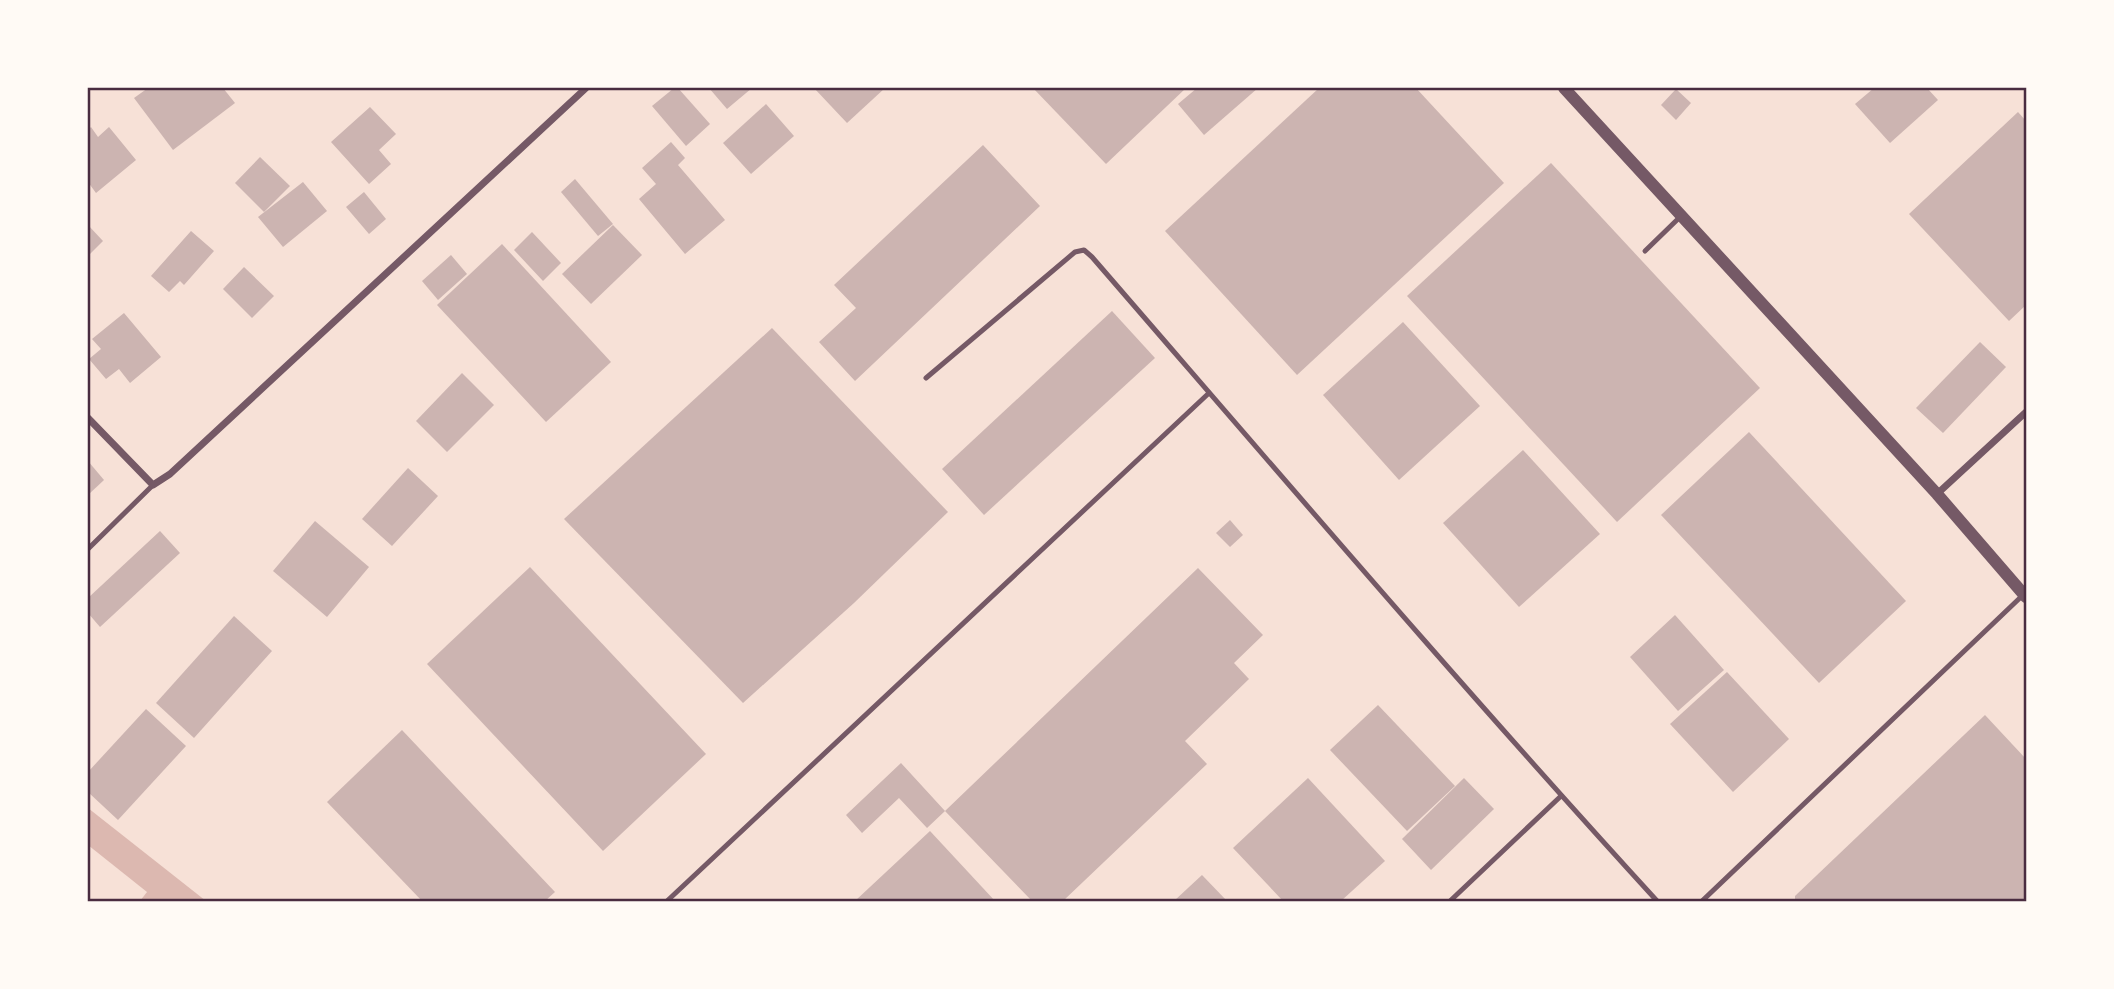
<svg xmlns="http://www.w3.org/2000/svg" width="2114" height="989" viewBox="0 0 2114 989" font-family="'Exo 2',sans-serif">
<rect width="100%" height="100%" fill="#f7e1d7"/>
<path fill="#dcb8b0" d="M88,808L206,901H88Z"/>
<path fill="#f7e1d7" d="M88,845L147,892L140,901H88Z"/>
<g fill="#ccb4b1">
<path d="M148,88H223L235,103L173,150L134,98Z"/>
<path d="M674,88H678L710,124L686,146L652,106Z"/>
<path d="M709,88H752L727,109Z"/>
<path d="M814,88H885L847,123Z"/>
<path d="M1033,88H1186L1106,164Z"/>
<path d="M1197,88H1258L1204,135L1178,104Z"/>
<path d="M1319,88H1416L1504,183L1297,375L1165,231Z"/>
<path d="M1874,88H1927L1938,100L1890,143L1855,104Z"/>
<path d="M1676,89L1691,103L1676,120L1661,105Z"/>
<path d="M766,104L794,136L751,174L723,143Z"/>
<path d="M370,107L396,134L379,150L391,164L369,184L331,142Z"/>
<path d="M2018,112L2026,121V305L2009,321L1909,214Z"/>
<path d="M91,127L98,137L109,127L136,160L96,193L88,182V130Z"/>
<path d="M671,142L685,158L678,165L725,220L685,254L639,199L656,184L642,168Z"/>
<path d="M983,145L1040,206L855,381L819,342L856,308L834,285Z"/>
<path d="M260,157L290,186L264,212L235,183Z"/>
<path d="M1551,163L1760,388L1617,522L1407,296Z"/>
<path d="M575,179L613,224L598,236L561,192Z"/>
<path d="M303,182L327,211L283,247L258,217Z"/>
<path d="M364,192L386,219L369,234L346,207Z"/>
<path d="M88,225L103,241L88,256Z"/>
<path d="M613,225L642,255L591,304L562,274Z"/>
<path d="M191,231L214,251L184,285L180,281L169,292L151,276Z"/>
<path d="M532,232L561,263L543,281L514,250Z"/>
<path d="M502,244L611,362L546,422L437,305Z"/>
<path d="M451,255L467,274L438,300L422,281Z"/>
<path d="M244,267L274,296L252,318L223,289Z"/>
<path d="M1112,311L1155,358L984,515L942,469Z"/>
<path d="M124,313L161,357L130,383L119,369L106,379L89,359L101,349L92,339Z"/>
<path d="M1403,322L1480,406L1399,480L1323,395Z"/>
<path d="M772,328L948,512L854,603L743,703L564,519Z"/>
<path d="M1980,342L2006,367L1943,433L1916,408Z"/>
<path d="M462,373L494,405L447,452L416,421Z"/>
<path d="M1749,432L1906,601L1819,683L1661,515Z"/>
<path d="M1523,450L1600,534L1519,607L1443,523Z"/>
<path d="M88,461L104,480L88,495Z"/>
<path d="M408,468L438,496L392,546L362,519Z"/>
<path d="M1230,520L1243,535L1230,547L1216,533Z"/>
<path d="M315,521L369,567L327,617L273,571Z"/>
<path d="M160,531L180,553L100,627L88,613V598Z"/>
<path d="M530,567L706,754L603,851L427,664Z"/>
<path d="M1198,568L1263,635L1234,663L1249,679L1185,741L1207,764L1063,901H1032L945,811Z"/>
<path d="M1675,615L1724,670L1678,711L1630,657Z"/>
<path d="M234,616L272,651L194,738L156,703Z"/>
<path d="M1727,672L1789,739L1733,792L1670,724Z"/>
<path d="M1378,705L1455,786L1407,831L1330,750Z"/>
<path d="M146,709L186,746L118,820L88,792V772Z"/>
<path d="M1985,715L2026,759V901H1795V896Z"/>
<path d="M402,730L555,892L545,901H422L327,802Z"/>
<path d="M901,763L945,811L927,828L899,798L862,833L846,815Z"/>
<path d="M1308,778L1385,861L1341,901H1283L1233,848Z"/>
<path d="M1464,778L1494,809L1431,870L1402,839Z"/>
<path d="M930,831L995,901H855Z"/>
<path d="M1202,875L1227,901H1174Z"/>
</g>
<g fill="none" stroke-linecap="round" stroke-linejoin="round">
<g stroke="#755966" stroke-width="5">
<path d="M1645,251L1680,217"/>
<path d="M926,378L1075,252L1084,250L1092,257C1279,473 1465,691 1658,902"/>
<path d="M88,549L153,485"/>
<path d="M666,902L1209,393"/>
<path d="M1449,902L1561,796"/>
<path d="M1701,902L2023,595"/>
</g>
<g stroke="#755966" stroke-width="7">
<path d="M88,418L153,485L170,474L586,88"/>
<path d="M1937,494L2026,412"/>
</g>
<path stroke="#755966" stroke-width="12" d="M1564,88L1937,494L2026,597"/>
</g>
<rect width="2114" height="989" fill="none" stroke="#fffaf5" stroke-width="178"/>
<rect x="89" y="89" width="1936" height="811" fill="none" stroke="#4a2c40" stroke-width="2.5"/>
</svg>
